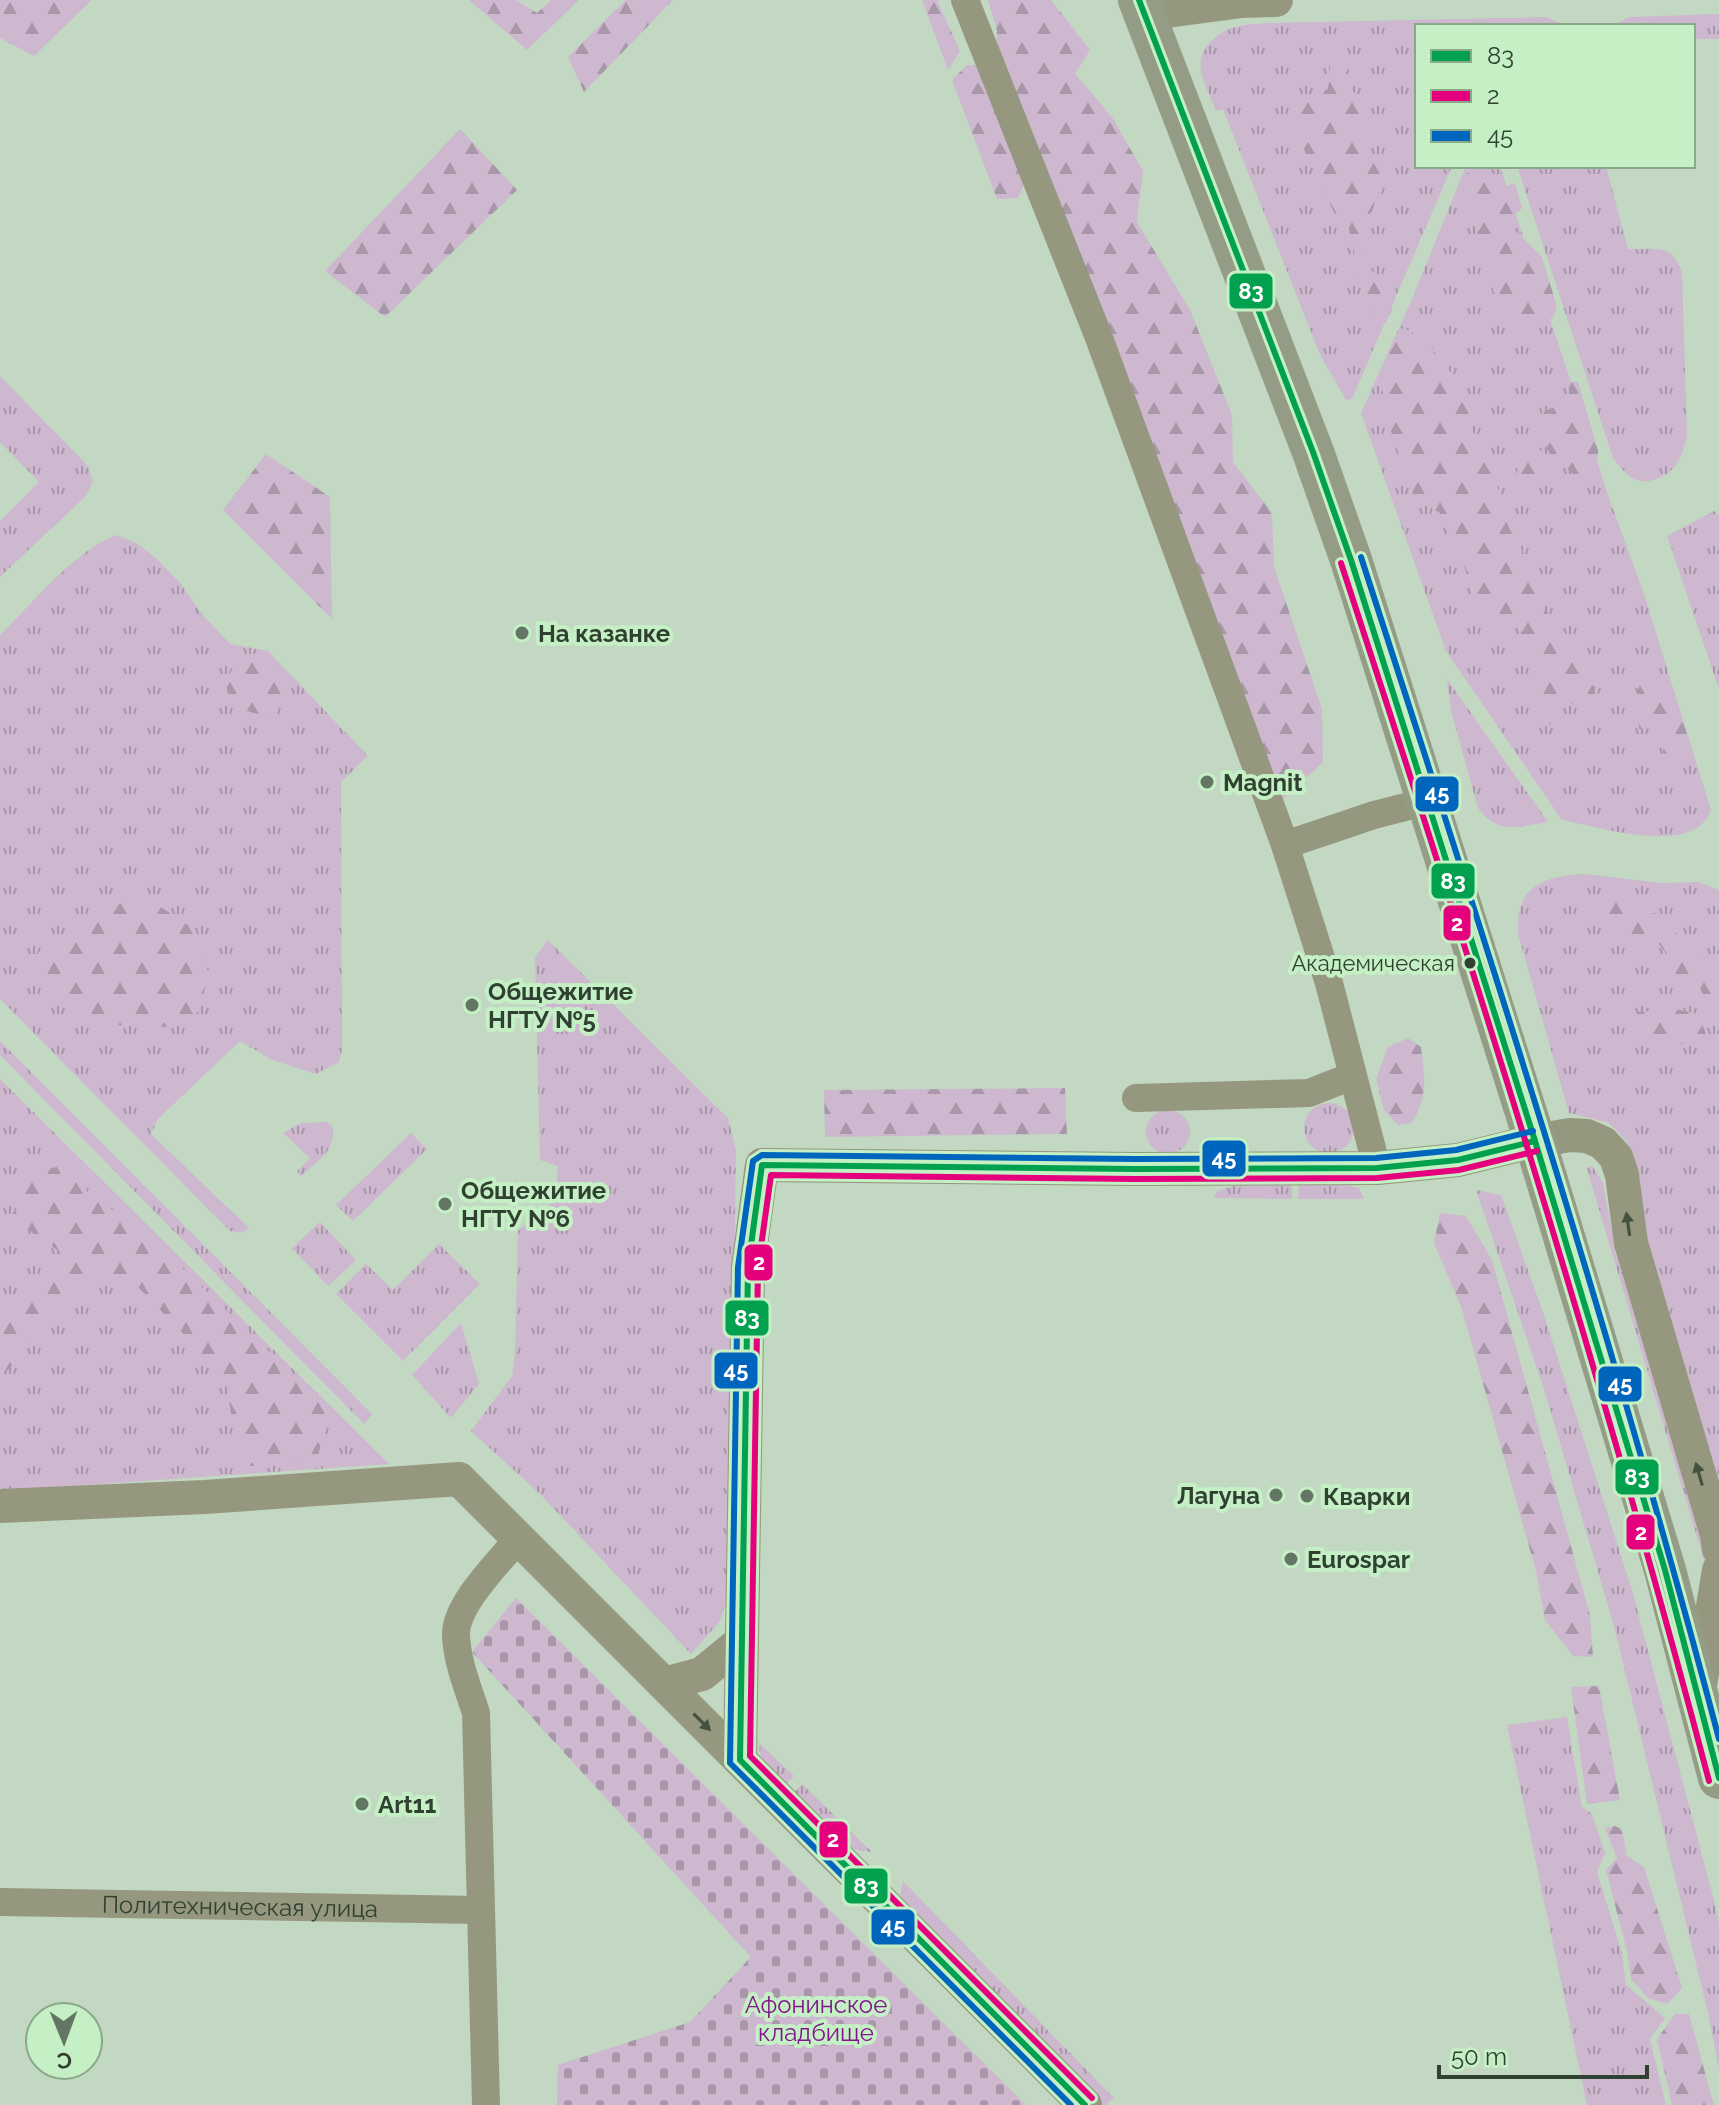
<svg xmlns="http://www.w3.org/2000/svg" width="1719" height="2105" viewBox="0 0 1719 2105" font-family="Raleway,sans-serif">
<defs>
<pattern id="grass-tufts" width="24" height="20" patternUnits="userSpaceOnUse" patternTransform="scale(2)"><rect width="24" height="20" fill="#cdb8cf"/><path d="M3 7l-1-3M5 7V3M7 7l1-3M15 17l-1-3M17 17v-4M19 17l1-3" fill="none" stroke="#a797a9"/></pattern>
<pattern id="forest-firs" width="22" height="20" patternUnits="userSpaceOnUse" patternTransform="scale(2)"><rect width="22" height="20" fill="#cdb8cf"/><path d="M5 1l3.5 6h-7zM16 11l3.5 6h-7z" fill="#a797a9"/></pattern>
<pattern id="cemetery-stones" width="16" height="16" patternUnits="userSpaceOnUse" patternTransform="scale(2)"><rect width="16" height="16" fill="#cdb8cf"/><path d="M2 7V4a2 2 0 0 1 4 0v3zM10 15v-3a2 2 0 0 1 4 0v3z" fill="#a797a9"/></pattern>
</defs>
<rect width="100%" height="100%" fill="#c2d8c2"/>
<g fill="url(#grass-tufts)">
<path d="M1719,14V39H1693V26H1612L1629,17Z"/>
<path d="M1546,17L1567,26H1417V166H1452L1352,399L1346,400L1320,355L1223,109L1216,111C1211,98 1203,84 1201,70C1197,51 1215,34 1232,28C1243,24 1257,24 1269,23Z"/>
<path d="M1466,166H1500L1609,498L1644,594L1711,810C1694,858 1600,827 1562,820L1446,651L1361,413L1412,299Z"/>
<path d="M1517,166H1606L1628,249C1654,250 1672,242 1682,272L1687,435C1682,458 1675,476 1649,481C1643,482 1636,481 1631,477C1624,473 1618,464 1613,458Z"/>
<path d="M0,376L88,466L93,481L86,496L0,577V521L39,482L0,442Z"/>
<path d="M1714,511L1719,516V689L1667,536Z"/>
<path d="M117,535L138,544L157,559L181,584L202,614L230,644L268,651L368,756L341,782L342,1050L339,1062L316,1074L272,1060L240,1041L158,1119L151,1134L249,1228L241,1233L230,1231L0,999V635C32,604 76,549 117,535Z"/>
<path d="M1447,679L1548,822C1519,827 1497,835 1478,808L1451,711Z"/>
<path d="M1585,874L1661,883L1699,882L1719,890V1487L1646,1243L1640,1179L1628,1143L1609,1123L1569,1113L1518,934C1515,887 1542,876 1585,874Z"/>
<path d="M548,940L728,1118L736,1150L730,1590L720,1621L691,1654L541,1495L471,1431L512,1376L515,1352L518,1231L556,1199L558,1166L540,1160L535,958Z"/>
<path d="M0,1041L372,1414L364,1424L0,1055Z"/>
<path d="M0,1079L389,1464L0,1491Z"/>
<circle cx="1329" cy="1128" r="25"/>
<circle cx="1168" cy="1132" r="22"/>
<path d="M326,1122L332,1125C338,1149 318,1161 301,1176L297,1171L310,1158L283,1133L301,1123Z"/>
<path d="M411,1133L427,1149L353,1221L336,1205Z"/>
<path d="M1589,1166L1593,1167L1603,1183L1616,1253L1708,1556L1705,1564L1587,1169Z"/>
<path d="M1246,1183H1292V1199L1213,1198L1219,1190Z"/>
<path d="M1299,1184L1347,1185L1359,1188L1364,1199H1298Z"/>
<path d="M1476,1190L1501,1195L1543,1312L1632,1590L1715,1904L1719,1924V2070L1709,2017L1614,1626L1544,1389Z"/>
<path d="M320,1222L356,1260L328,1286L292,1248Z"/>
<path d="M439,1244L480,1284L403,1361L336,1294L366,1264L393,1290Z"/>
<path d="M461,1323L479,1384L451,1418L412,1375Z"/>
<path d="M1567,1717L1582,1807L1592,1814L1605,1853L1597,1872L1622,1953L1626,1985L1665,2018L1650,2039L1666,2105H1587L1507,1725Z"/>
<path d="M758,1742L794,1776L784,1787L761,1758Z"/>
<path d="M802,1784L872,1852L849,1849L792,1795Z"/>
<path d="M903,1881L1114,2098L1106,2105H1100L904,1904L900,1894Z"/>
</g>
<g fill="url(#forest-firs)">
<path d="M0,0H92L34,56L0,38Z"/>
<path d="M469,0H516L537,13L551,0H579L527,50Z"/>
<path d="M626,0H673L584,92L568,57Z"/>
<path d="M922,0H937L960,51L948,70Z"/>
<path d="M988,0H1051L1090,50L1075,74L1112,117L1143,171L1137,222L1190,310L1232,415L1233,462L1272,513L1274,567L1322,709L1323,762L1265,816L1036,157L1018,198L997,199L952,80L967,65H996L997,31Z"/>
<path d="M1340,53L1349,65L1347,85L1365,104L1361,143L1379,172L1382,183L1372,211L1362,227L1371,270L1391,287L1392,309L1386,323L1376,320L1363,292L1348,225H1340L1291,122L1292,106L1328,89L1330,65Z"/>
<path d="M460,129L517,190L385,317L325,271Z"/>
<path d="M1474,169L1487,171V183L1497,190L1515,183L1522,208L1513,217L1515,230L1542,257L1557,307L1553,318L1536,325L1513,321L1493,291L1495,266L1480,236L1470,202L1462,190V176Z"/>
<path d="M1400,328L1410,331L1432,349L1463,388L1477,448L1494,473L1509,528L1543,588L1542,607L1587,658L1596,701L1592,708L1578,709L1565,697L1557,702L1552,723L1544,727L1536,726L1534,662L1515,615L1493,629C1468,606 1475,596 1464,566C1458,547 1445,533 1440,513L1413,498C1412,479 1409,479 1402,462C1390,432 1378,395 1384,363C1387,351 1395,339 1400,328Z"/>
<path d="M1568,382H1578L1598,450L1597,473L1585,483C1558,462 1535,450 1542,412L1570,401Z"/>
<path d="M1532,446L1542,451L1549,469L1538,481L1526,480L1517,474L1519,455Z"/>
<path d="M266,454L330,497L332,619L223,510Z"/>
<path d="M248,656C263,658 295,668 287,690C285,698 279,706 276,714C264,716 244,713 234,703C218,688 232,662 248,656Z"/>
<path d="M1641,682L1671,689C1678,711 1697,739 1674,755L1663,753L1664,741L1655,728L1639,729L1637,692Z"/>
<path d="M144,896L191,927L209,974L199,1011L168,1027L106,1025L77,1016L34,955L106,909Z"/>
<path d="M1599,897L1628,902L1657,914L1707,963L1719,980V1010L1710,1009L1698,984H1676L1669,977L1668,956L1655,939L1629,933L1597,910Z"/>
<path d="M1675,1009L1698,1014L1708,1039L1666,1047L1632,1041L1630,1028L1639,1012Z"/>
<path d="M1408,1038L1421,1047C1425,1078 1428,1096 1412,1123L1398,1125L1384,1110L1376,1079L1388,1047Z"/>
<path d="M1065,1088L1067,1134L825,1137L824,1090Z"/>
<path d="M68,1164L91,1197L137,1225L328,1408L317,1462L218,1468L238,1454L225,1377L138,1287L96,1269L4,1374C0,1365 0,1341 0,1329C5,1312 46,1267 60,1252L13,1219L26,1175Z"/>
<path d="M1440,1213L1466,1216L1492,1260L1590,1615L1593,1657L1573,1656L1545,1620L1536,1571L1462,1309L1434,1243Z"/>
<path d="M1599,1686L1620,1800L1587,1804L1571,1687Z"/>
<path d="M1615,1826L1622,1829L1627,1856L1644,1867L1682,1988L1667,2004L1648,1998L1631,1979L1627,1951L1606,1870L1617,1858L1605,1828Z"/>
<path d="M1675,2014H1689L1714,2105H1672L1657,2039Z"/>
</g>
<path fill="url(#cemetery-stones)" d="M516,1598L1026,2105H557L558,2065L690,2022L751,1957L472,1652Z"/>
<g fill="none" stroke-linecap="round" stroke-linejoin="round">
<g stroke="#95977e" stroke-width="28">
<path d="M965,0L1098,335L1285,845L1329,983L1377,1168"/>
<path d="M1285,845L1374,815L1429,801"/>
<path d="M1136,1098L1309,1093L1352,1076"/>
<path id="s1" d="M0,1902L480,1910"/>
<path d="M486,2105L476,1713C468,1688 456,1659 456,1633C457,1603 499,1562 518,1539"/>
</g>
<g stroke="#95977e" stroke-width="34">
<path d="M1144,14L1242,1L1276,0"/>
<path d="M0,1506L205,1497L459,1479L1085,2105"/>
<path d="M664,1684L702,1674L741,1642"/>
<path d="M1699,1691L1719,1570"/>
<path d="M740,1760L748,1267L762,1165L1135,1169L1377,1168L1458,1160L1535,1141L1570,1135L1587,1136L1603,1143L1616,1157L1622,1175L1631,1243L1717,1535L1719,1549"/>
</g>
<path stroke="#959c86" stroke-width="42" d="M1139,0L1313,452L1351,560L1535,1141L1665,1570L1719,1778"/>
<defs>
<g id="bus-1">
<path d="M1139,0L1313,452L1351,560L1535,1141L1665,1570L1719,1778"/>
<path d="M1085,2105L740,1760L748,1267L762,1165L1135,1169L1377,1168L1458,1160L1535,1141"/>
</g>
<g id="bus-2">
<path d="M1341,563C1473,967 1601,1370 1709,1781"/>
<path d="M1092,2098L750,1756L758,1268L771,1175L1135,1179L1377,1178L1459,1170L1537,1151"/>
</g>
<g id="bus-3">
<path d="M1361,557C1488,949 1614,1340 1719,1739"/>
<path d="M1071,2105L730,1763L738,1267L753,1161L762,1155L1135,1159L1376,1158L1456,1150L1533,1131"/>
</g>
</defs>
<use href="#bus-1" stroke="#c5efc5" stroke-width="12"/>
<use href="#bus-2" stroke="#c5efc5" stroke-width="12"/>
<use href="#bus-3" stroke="#c5efc5" stroke-width="12"/>
<use href="#bus-1" stroke="#02a14f" stroke-width="6"/>
<use href="#bus-2" stroke="#e5007d" stroke-width="6"/>
<use href="#bus-3" stroke="#0065bd" stroke-width="6"/>
</g>
<defs><path id="oneway-solid" d="M-6-.8H1V-3.2L6.5 0L1 3.2V.8H-6Z" transform="scale(2)"/></defs>
<g fill="#445240">
<use href="#oneway-solid" transform="translate(1628 1224) rotate(-98)"/>
<use href="#oneway-solid" transform="translate(1699 1474) rotate(-106)"/>
<use href="#oneway-solid" transform="translate(702 1722) rotate(45)"/>
</g>
<g fill="#637664" stroke="#c5efc5" stroke-width="3">
<circle cx="522" cy="633" r="8"/>
<circle cx="1207" cy="782" r="8"/>
<circle cx="472" cy="1005" r="8"/>
<circle cx="445" cy="1204" r="8"/>
<circle cx="1276" cy="1495" r="8"/>
<circle cx="1307" cy="1496" r="8"/>
<circle cx="1291" cy="1559" r="8"/>
<circle cx="362" cy="1804" r="8"/>
</g>
<circle fill="#304131" stroke="#c5efc5" stroke-width="3" cx="1470" cy="963" r="7"/>
<g text-anchor="middle" dominant-baseline="central" stroke-width="8" stroke-linejoin="round" paint-order="stroke">
<g font-size="22" fill="#304131" stroke="#c5efc5" text-anchor="end">
<text x="1455" y="963">Академическая</text>
</g>
<g font-size="24" font-weight="bold" fill="#304131" stroke="#c5efc5" text-anchor="start">
<text x="538" y="633">На казанке</text>
<text x="1223" y="782">Magnit</text>
<text x="488" y="991">Общежитие<tspan x="488" dy="28">НГТУ №5</tspan></text>
<text x="461" y="1190">Общежитие<tspan x="461" dy="28">НГТУ №6</tspan></text>
<text x="1260" y="1495" text-anchor="end">Лагуна</text>
<text x="1323" y="1496">Кварки</text>
<text x="1307" y="1559">Eurospar</text>
<text x="378" y="1804">Art11</text>
</g>
<g font-size="24" fill="#304131" stroke="#c5efc5">
<text stroke="none"><textPath href="#s1" startOffset="240">Политехническая улица</textPath></text>
</g>
<g font-size="24" fill="#83168c" stroke="#c5efc5">
<text x="816" y="2004">Афонинское<tspan x="816" dy="28">кладбище</tspan></text>
</g>
</g>
<g stroke="#c5efc5" stroke-width="3">
<rect x="1228" y="272" width="46" height="38" rx="8" fill="#02a14f"/>
<rect x="1414" y="775" width="46" height="38" rx="8" fill="#0065bd"/>
<rect x="1430" y="862" width="46" height="38" rx="8" fill="#02a14f"/>
<rect x="1442" y="904" width="30" height="38" rx="8" fill="#e5007d"/>
<rect x="1201" y="1139" width="46" height="39" rx="8" fill="#0065bd"/>
<rect x="743" y="1243" width="31" height="39" rx="8" fill="#e5007d"/>
<rect x="724" y="1299" width="46" height="38" rx="8" fill="#02a14f"/>
<rect x="713" y="1351" width="46" height="39" rx="8" fill="#0065bd"/>
<rect x="1597" y="1365" width="46" height="38" rx="8" fill="#0065bd"/>
<rect x="1614" y="1458" width="46" height="38" rx="8" fill="#02a14f"/>
<rect x="1625" y="1513" width="31" height="38" rx="8" fill="#e5007d"/>
<rect x="818" y="1820" width="31" height="39" rx="8" fill="#e5007d"/>
<rect x="843" y="1867" width="46" height="38" rx="8" fill="#02a14f"/>
<rect x="870" y="1908" width="46" height="38" rx="8" fill="#0065bd"/>
</g>
<g font-size="22" text-anchor="middle" font-weight="bold" fill="#fff">
<text x="1251" y="299">83</text>
<text x="1437" y="801">45</text>
<text x="1453" y="889">83</text>
<text x="1457" y="931">2</text>
<text x="1224" y="1166">45</text>
<text x="759" y="1270">2</text>
<text x="747" y="1326">83</text>
<text x="736" y="1378">45</text>
<text x="1620" y="1392">45</text>
<text x="1637" y="1485">83</text>
<text x="1641" y="1540">2</text>
<text x="833" y="1847">2</text>
<text x="866" y="1894">83</text>
<text x="893" y="1934">45</text>
</g>
<rect x="1415" y="24" width="280" height="144" fill="#c5efc5" stroke="#89a98a" stroke-width="2"/>
<rect x="1431" y="50" width="40" height="12" fill="#02a14f" stroke="#89a98a" stroke-width="2"/>
<text x="1487" y="64" font-size="24" fill="#304131">83</text>
<rect x="1431" y="90" width="40" height="12" fill="#e5007d" stroke="#89a98a" stroke-width="2"/>
<text x="1487" y="104" font-size="24" fill="#304131">2</text>
<rect x="1431" y="130" width="40" height="12" fill="#0065bd" stroke="#89a98a" stroke-width="2"/>
<text x="1487" y="144" font-size="24" fill="#304131">45</text>
<g transform="translate(64 2041) rotate(179)"><circle r="38" fill="#c5efc5" stroke="#89a98a" stroke-width="2"/>
<path d="M0-6L14 30L0 20L-14 30Z" fill="#637664"/>
<text y="-12" font-size="22" font-weight="bold" text-anchor="middle" fill="#304131">С</text>
</g>
<path d="M1439 2065v12h208v-12" fill="none" stroke="#304131" stroke-width="4"/>
<text x="1451" y="2065" font-size="24" fill="#304131" stroke="#c5efc5" stroke-width="6" paint-order="stroke">50 m</text>
</svg>
